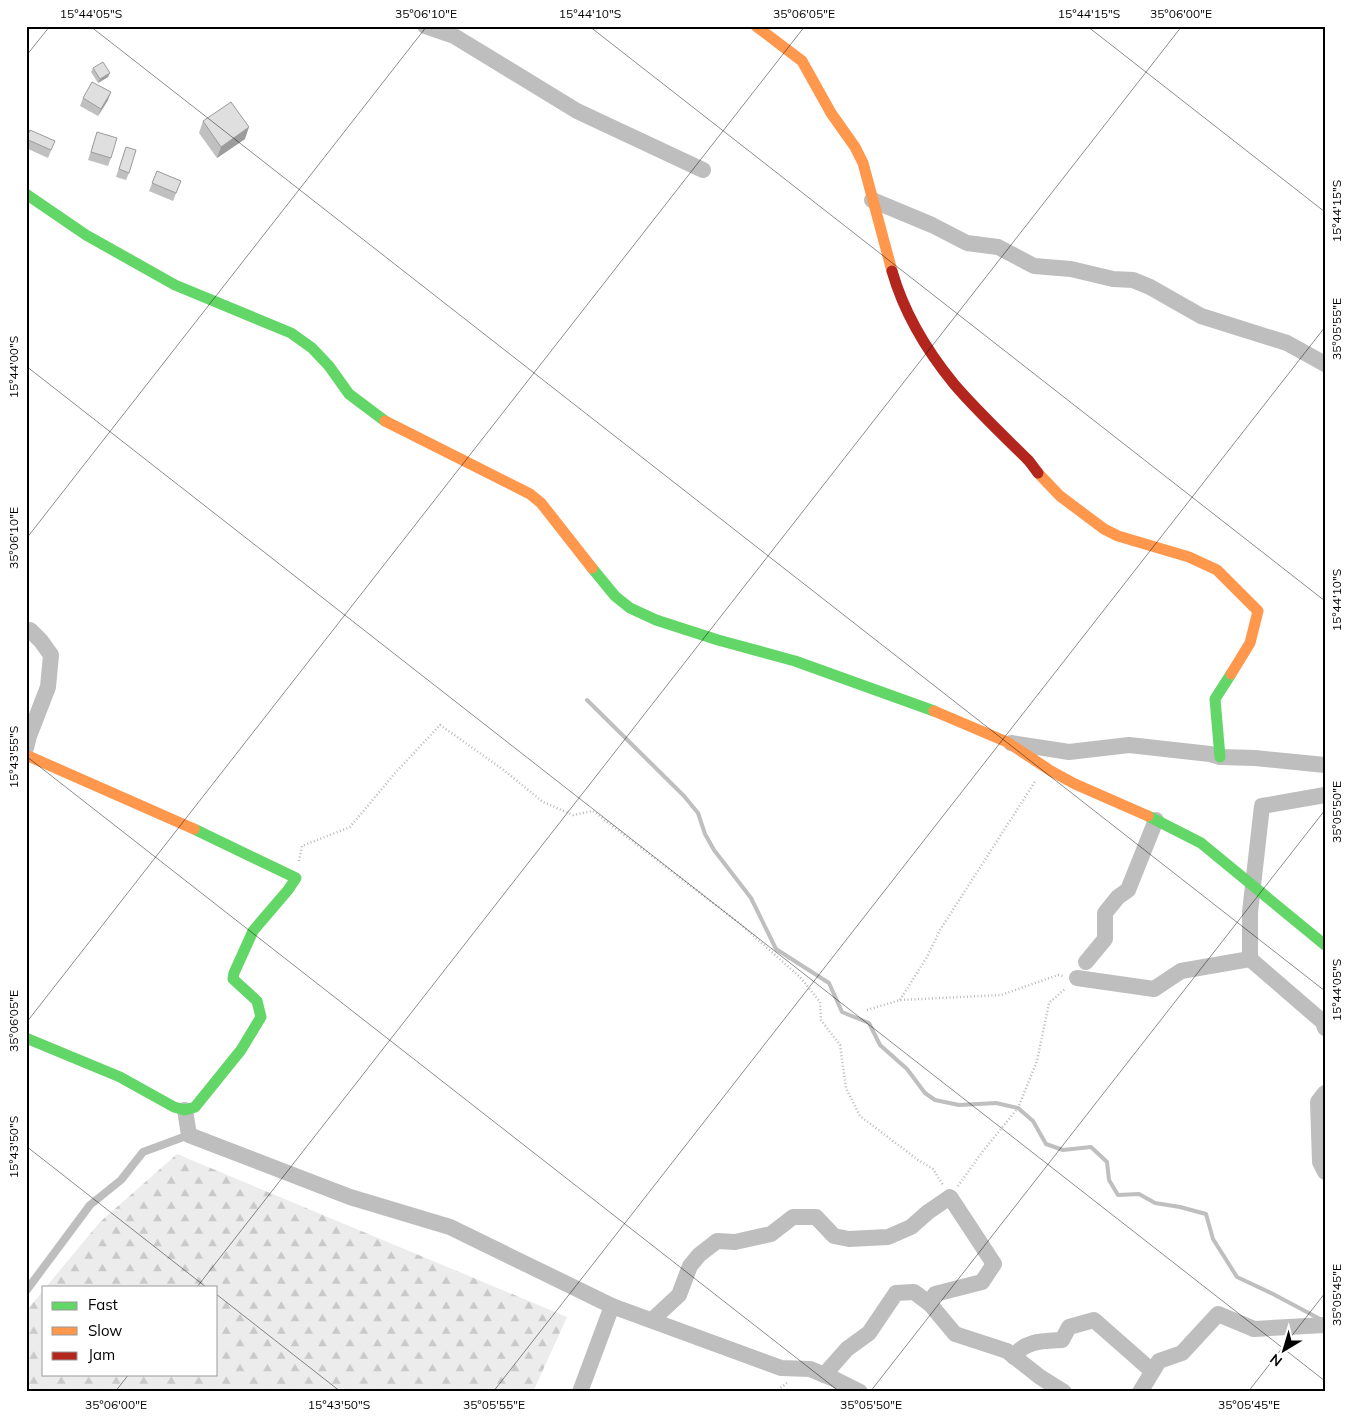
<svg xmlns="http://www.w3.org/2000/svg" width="1351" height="1418" viewBox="0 0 1351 1418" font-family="Mulish,sans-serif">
<defs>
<pattern id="forest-firs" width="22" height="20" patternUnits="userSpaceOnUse" patternTransform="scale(1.25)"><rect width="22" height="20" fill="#ececec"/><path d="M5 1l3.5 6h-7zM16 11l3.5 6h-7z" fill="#c9c9c9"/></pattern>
</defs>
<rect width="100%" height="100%" fill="#fff"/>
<path fill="url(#forest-firs)" d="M177,1154L567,1317L533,1392H26V1311L44,1290V1374H216V1287H46L100,1222Z"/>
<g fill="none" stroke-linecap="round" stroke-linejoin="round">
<path stroke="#bfbfbf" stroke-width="4" d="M587,700L684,796L698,813L705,834L714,850L751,898L776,949L829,983L842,1012L869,1023L880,1045L907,1069L925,1093L935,1100L959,1105L996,1103L1018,1108L1033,1121L1046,1144L1063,1150L1091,1147L1107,1162L1109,1180L1118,1195L1139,1194L1155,1203L1180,1207L1206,1214L1213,1239L1237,1277L1273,1294L1320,1319"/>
<g stroke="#b9b9b9" stroke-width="2.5" stroke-dasharray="1 2.5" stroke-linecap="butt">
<path d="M299,861L302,846L350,827L396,772L440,725L501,768L543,802L573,815L593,811L739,923L800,977L820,1002L821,1020L840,1045L846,1088L860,1116L918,1160L933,1169L943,1185"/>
<path d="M900,1000L927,957L940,930L1036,780"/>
<path d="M867,1010L900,1000L1001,995L1058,975L1063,976"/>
<path d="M958,1186L983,1151L1018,1108L1037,1061L1049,1003L1066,988"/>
<path d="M775,1392L787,1383"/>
</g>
<path stroke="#bebebe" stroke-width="8" d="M26,1291L90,1205L121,1180L143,1152L189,1135"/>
<g stroke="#bebebe" stroke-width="16">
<path d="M425,26L454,36L577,111L703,170"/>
<path d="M872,200L932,225L967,243L998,247L1034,266L1071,269L1113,279L1133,280L1150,287L1201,316L1287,343L1325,364"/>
<path d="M1011,743L1069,752L1129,745L1210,754L1220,757L1255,758L1325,765"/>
<path d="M26,748L29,736L48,687L51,655L41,641L30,630"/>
<path d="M1250,959V912L1262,806L1325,795"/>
<path d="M1086,962L1105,939V913L1118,897L1128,890L1156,820"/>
<path d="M1077,978L1154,989L1181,971L1250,959L1323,1022L1325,1028"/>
<path d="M1325,1093L1318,1102L1320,1162L1325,1172"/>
<path d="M185,1110L189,1135L350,1197L450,1227L612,1306"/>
<path d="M930,1304L955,1334L1007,1351L1040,1377L1064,1392"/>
<path d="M652,1320L679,1295L690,1266L699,1255L717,1241L735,1242L771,1234L793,1217H816L834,1236L849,1239L888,1237L911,1227L928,1212L950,1197L994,1264L982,1282L935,1294L930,1304L914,1292L896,1293L869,1333L847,1349L824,1375"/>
<path d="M1014,1357C1024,1340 1045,1341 1062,1340L1069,1327L1094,1320L1152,1371"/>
<path d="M580,1392L612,1306L781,1368L810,1369L832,1378L860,1392"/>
<path d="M1140,1392L1159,1361L1182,1353L1218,1314L1254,1329L1325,1325"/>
</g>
<g stroke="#63d668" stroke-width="11">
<path d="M26,194L86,235L175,285L291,333L312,348L329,366L349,394L385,421"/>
<path d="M592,568L615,596L630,608L656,620L718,640L795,661L934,711"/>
<path d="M1220,757L1215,699L1231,674"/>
<path d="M1148,816L1201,843L1325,945"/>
<path d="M26,1038L120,1077L174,1107L185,1110L195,1107L241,1050L261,1017L257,1001L233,979L234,973L253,931L288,890L296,878L194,829"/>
</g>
<g stroke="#ff974d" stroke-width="11">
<path d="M756,26L802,61L831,113L855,147L863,163L892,271"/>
<path d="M385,421L530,494L541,503L592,568"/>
<path d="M1038,473L1060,496L1104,529L1118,536L1189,557L1217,570L1258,611L1250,643L1231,674"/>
<path d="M934,711L1007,742L1051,771L1075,784L1148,816"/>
<path d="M26,755L194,829"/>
</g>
<path stroke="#b3261e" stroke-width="11" d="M892,271C904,313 927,351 954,384C977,411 1004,436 1029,461L1038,473"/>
</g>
<g fill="#c0c0c0">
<path d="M93,68L108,77L98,83L91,72Z"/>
<path d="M83,98L108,100L98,116L80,106Z"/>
<path d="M203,121L245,139L217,158L199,133Z"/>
<path d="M30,130L55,141L48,158L26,148V140Z"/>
<path d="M97,132L111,158L108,166L88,160Z"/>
<path d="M126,147L129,173L126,180L116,177Z"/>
<path d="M157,171L181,181L173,201L149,191Z"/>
</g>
<g fill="#9c9c9c">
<path d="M110,73L108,77L98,83L100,79Z"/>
<path d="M111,92L108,100L98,116L101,109Z"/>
<path d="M249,127L245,139L217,158L221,147Z"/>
</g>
<g fill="#dfdfdf" stroke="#9c9c9c">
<path d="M103,62L110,73L100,79L93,68Z"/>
<path d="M92,82L111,92L101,109L83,98Z"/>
<path d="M231,102L249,127L221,147L203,121Z"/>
<path d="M30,130L55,141L51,150L26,139Z"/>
<path d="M97,132L117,138L111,158L91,152Z"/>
<path d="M126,147L136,150L129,173L119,169Z"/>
<path d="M157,171L181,181L176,193L152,183Z"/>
</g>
<path fill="none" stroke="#000" stroke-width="1" stroke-opacity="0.45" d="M90,26L1325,991M589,26L1325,601M1087,26L1325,212M26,56L50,26M26,366L1325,1381M26,539L427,26M26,756L840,1392M26,1023L805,26M26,1146L206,1287M197,1287L1182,26M216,1294L341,1392M115,1392L129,1374M493,1392L1325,327M870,1392L1325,810M1248,1392L1325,1293"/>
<rect width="1351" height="1418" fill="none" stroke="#ffffff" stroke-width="55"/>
<rect x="42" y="1286" width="175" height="90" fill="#ffffff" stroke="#999999"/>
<rect x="52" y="1302" width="25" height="8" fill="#63d668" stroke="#999999"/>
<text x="88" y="1310" font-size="15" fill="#000000">Fast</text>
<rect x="52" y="1327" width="25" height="8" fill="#ff974d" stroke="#999999"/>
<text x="88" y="1336" font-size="15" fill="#000000">Slow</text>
<rect x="52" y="1352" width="25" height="8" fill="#b3261e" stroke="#999999"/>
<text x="88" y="1360" font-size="15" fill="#000000">Jam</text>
<g transform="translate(1284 1350) rotate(218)" stroke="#ffffff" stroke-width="4" paint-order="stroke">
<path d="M0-4L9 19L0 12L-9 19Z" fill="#000000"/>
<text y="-8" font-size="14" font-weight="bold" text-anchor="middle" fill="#000000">N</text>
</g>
<rect x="28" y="28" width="1296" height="1362" fill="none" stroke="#000" stroke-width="2"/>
<g font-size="12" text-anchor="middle" fill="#000">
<text x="91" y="18">15°44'05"S</text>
<text x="426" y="18">35°06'10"E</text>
<text x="590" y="18">15°44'10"S</text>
<text x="804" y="18">35°06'05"E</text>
<text x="1089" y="18">15°44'15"S</text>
<text x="1181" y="18">35°06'00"E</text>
<text transform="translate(1337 211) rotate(-90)" y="4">15°44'15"S</text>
<text transform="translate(1337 329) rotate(-90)" y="4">35°05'55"E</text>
<text transform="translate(14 367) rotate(-90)" y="4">15°44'00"S</text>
<text transform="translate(14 538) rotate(-90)" y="4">35°06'10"E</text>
<text transform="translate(1337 600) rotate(-90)" y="4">15°44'10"S</text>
<text transform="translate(14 757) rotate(-90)" y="4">15°43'55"S</text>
<text transform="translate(1337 812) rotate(-90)" y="4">35°05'50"E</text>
<text transform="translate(1337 990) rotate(-90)" y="4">15°44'05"S</text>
<text transform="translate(14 1021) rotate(-90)" y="4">35°06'05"E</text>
<text transform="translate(14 1147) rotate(-90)" y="4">15°43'50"S</text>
<text transform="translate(1337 1295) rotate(-90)" y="4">35°05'45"E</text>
<text x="116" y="1409">35°06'00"E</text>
<text x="339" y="1409">15°43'50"S</text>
<text x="494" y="1409">35°05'55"E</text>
<text x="871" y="1409">35°05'50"E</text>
<text x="1249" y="1409">35°05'45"E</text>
</g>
</svg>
